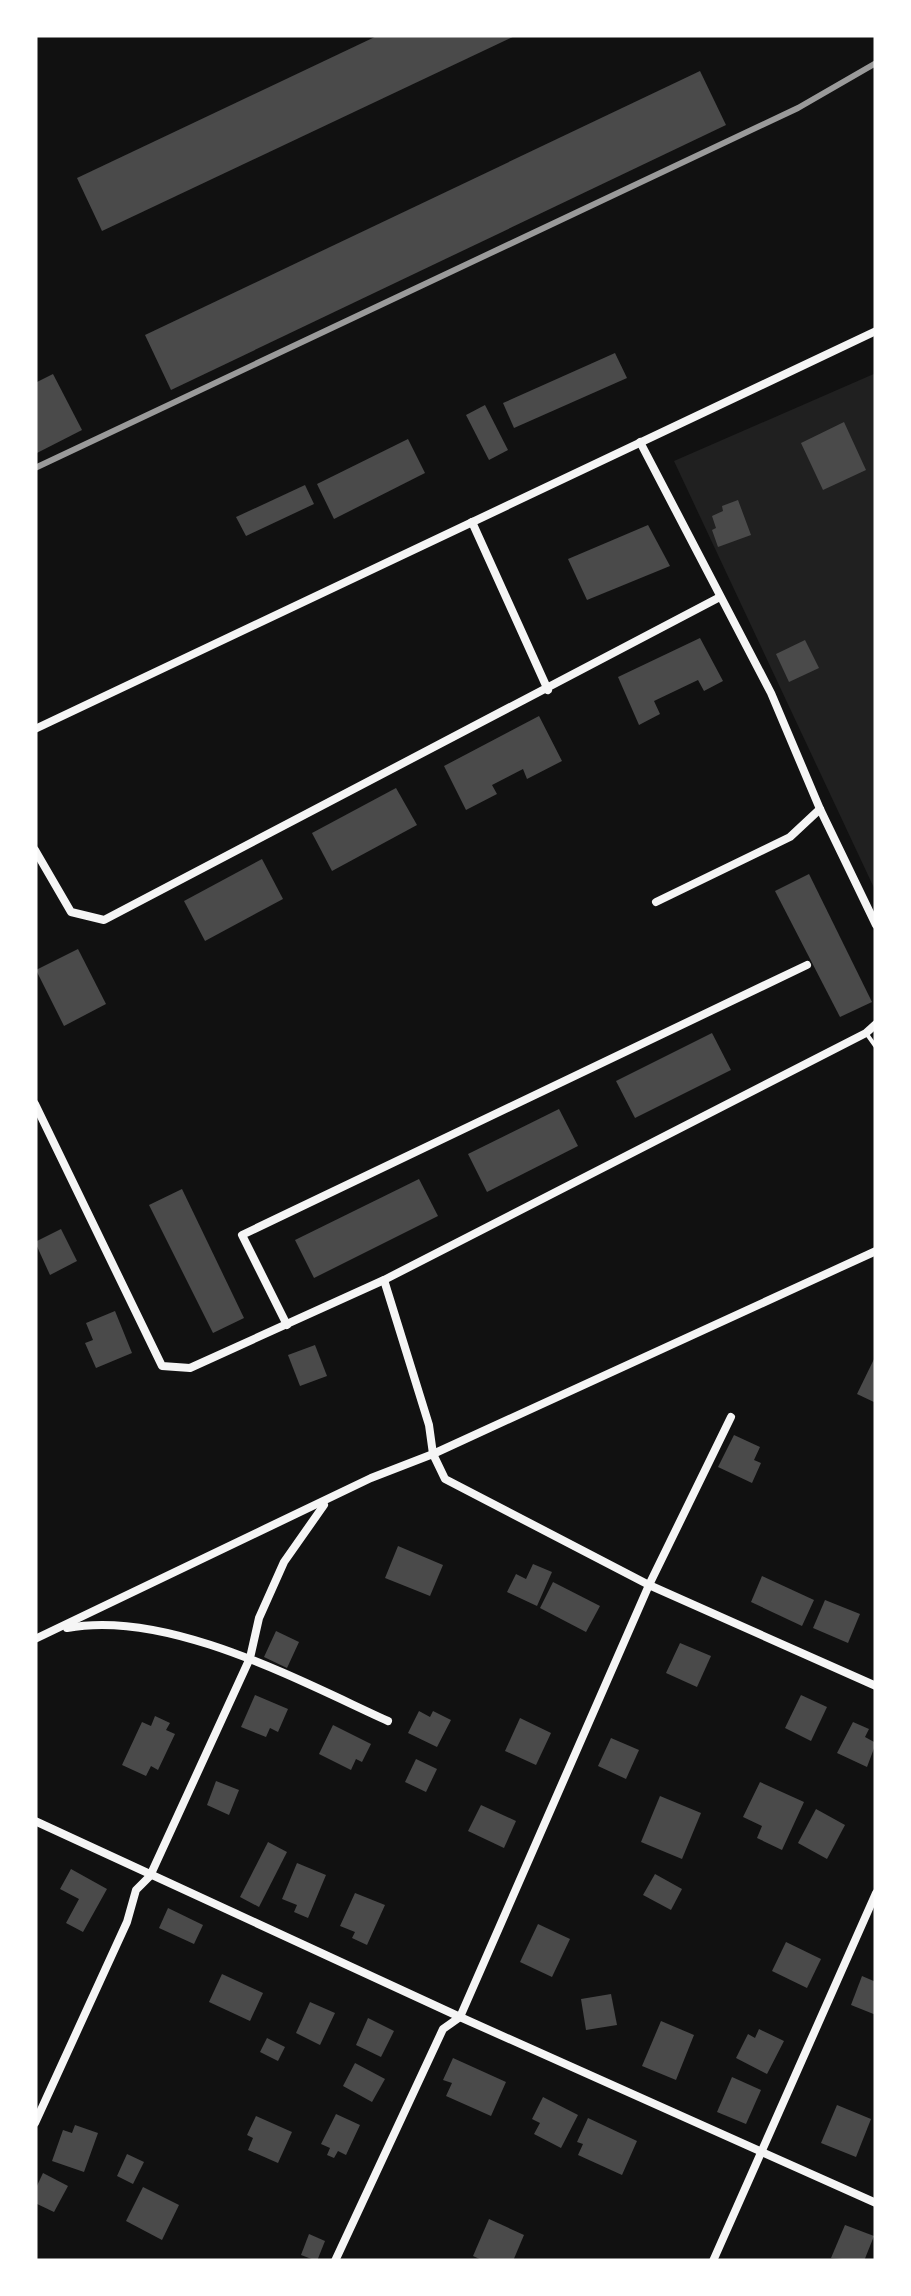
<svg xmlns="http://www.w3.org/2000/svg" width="911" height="2296" viewBox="0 0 911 2296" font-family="'Source Serif 4',serif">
<rect width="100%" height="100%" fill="#111"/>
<path fill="#202020" d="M876,373V892L674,461Z"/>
<g fill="#4a4a4a">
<path d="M379,35H517L102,231L77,178Z"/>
<path d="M700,71L726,125L171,390L145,335Z"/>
<path d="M615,353L627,378L514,428L503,403Z"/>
<path d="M53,374L82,430L35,454V383Z"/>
<path d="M485,405L508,450L489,460L466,415Z"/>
<path d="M844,422L866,470L823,490L801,443Z"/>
<path d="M408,439L425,473L334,519L317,484Z"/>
<path d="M305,485L314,504L246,536L236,517Z"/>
<path d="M738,500L751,535L718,547L712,530L716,528L712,516L723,511L722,506Z"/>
<path d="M648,525L670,566L587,600L568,559Z"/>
<path d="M700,638L723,681L704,691L698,680L654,701L660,714L639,725L618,677Z"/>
<path d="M805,640L819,668L789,682L776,654Z"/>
<path d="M539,716L562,761L527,779L523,769L492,785L497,794L466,810L444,766Z"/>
<path d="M396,788L417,825L332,871L312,833Z"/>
<path d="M262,859L283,899L205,941L184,901Z"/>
<path d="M809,874L872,1002L840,1017L775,891Z"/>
<path d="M78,949L106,1004L64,1026L36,970Z"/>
<path d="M712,1033L731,1070L635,1118L616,1081Z"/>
<path d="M559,1109L578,1146L487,1192L468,1154Z"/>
<path d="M419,1179L438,1216L314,1278L295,1240Z"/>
<path d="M182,1189L244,1318L213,1333L149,1205Z"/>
<path d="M61,1229L77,1261L50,1275L35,1242Z"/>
<path d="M115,1311L132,1353L96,1368L85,1343L93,1340L86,1323Z"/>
<path d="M315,1345L327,1376L300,1386L288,1355Z"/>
<path d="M876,1355V1403L857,1394Z"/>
<path d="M734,1435L760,1447L754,1460L761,1463L752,1483L718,1467Z"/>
<path d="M398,1546L443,1565L430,1596L385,1578Z"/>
<path d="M533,1564L552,1572L537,1606L507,1592L516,1574L526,1579Z"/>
<path d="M762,1576L814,1600L802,1626L751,1602Z"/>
<path d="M553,1582L600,1606L586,1632L540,1608Z"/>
<path d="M825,1600L860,1614L848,1643L813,1628Z"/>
<path d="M276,1631L299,1642L287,1668L264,1657Z"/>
<path d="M680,1643L711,1656L697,1687L666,1673Z"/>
<path d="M255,1695L288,1709L278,1732L270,1728L266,1737L241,1727Z"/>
<path d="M801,1695L827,1707L811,1741L785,1728Z"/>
<path d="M419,1711L430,1717L433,1711L451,1720L437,1747L408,1733Z"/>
<path d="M155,1716L170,1723L166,1730L175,1734L158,1770L151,1766L146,1776L122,1765L142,1722L151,1726Z"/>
<path d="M520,1718L551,1733L536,1765L505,1751Z"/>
<path d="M853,1722L869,1729L865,1737L876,1743L867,1767L837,1753Z"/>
<path d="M333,1725L371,1744L362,1762L356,1759L351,1770L319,1754Z"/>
<path d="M611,1738L639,1750L626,1779L598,1766Z"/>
<path d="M416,1759L437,1769L426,1792L405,1782Z"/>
<path d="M216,1781L239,1790L229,1815L207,1805Z"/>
<path d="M760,1782L804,1802L782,1850L757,1838L762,1826L743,1817Z"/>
<path d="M660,1796L701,1813L682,1859L641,1842Z"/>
<path d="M481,1805L516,1821L504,1848L468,1831Z"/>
<path d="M816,1809L845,1825L827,1859L798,1843Z"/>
<path d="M268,1842L287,1852L259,1907L240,1897Z"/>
<path d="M297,1863L326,1875L308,1918L294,1912L297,1905L282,1899Z"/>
<path d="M71,1869L107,1889L83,1932L66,1923L79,1899L60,1889Z"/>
<path d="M655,1874L682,1889L671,1910L643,1895Z"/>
<path d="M355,1893L385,1905L367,1945L352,1938L355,1932L340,1926Z"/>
<path d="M168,1908L203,1925L194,1944L159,1928Z"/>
<path d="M538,1924L570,1939L552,1977L520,1962Z"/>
<path d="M786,1942L821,1959L807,1988L772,1971Z"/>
<path d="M222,1974L263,1993L250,2021L209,2002Z"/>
<path d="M862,1976L876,1982V2015L851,2005Z"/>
<path d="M611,1994L617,2025L586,2030L581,1999Z"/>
<path d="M310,2002L335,2013L320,2045L296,2033Z"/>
<path d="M368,2018L394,2031L381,2057L356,2045Z"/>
<path d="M661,2021L694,2035L676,2080L642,2066Z"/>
<path d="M759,2029L784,2041L767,2074L736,2058L748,2034L755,2038Z"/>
<path d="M267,2038L285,2047L278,2061L260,2052Z"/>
<path d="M453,2058L506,2082L491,2116L446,2096L452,2083L443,2080Z"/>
<path d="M355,2063L385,2079L372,2102L343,2086Z"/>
<path d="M732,2077L761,2090L746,2124L717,2112Z"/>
<path d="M543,2097L578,2115L561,2148L534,2134L540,2123L532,2119Z"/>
<path d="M837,2105L871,2119L856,2157L821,2143Z"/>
<path d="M336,2114L360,2125L346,2155L338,2151L334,2158L327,2155L330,2148L321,2144Z"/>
<path d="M256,2116L292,2132L278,2163L248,2150L253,2138L247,2135Z"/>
<path d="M588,2118L637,2141L622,2175L578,2155L583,2144L577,2142Z"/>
<path d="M75,2125L98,2133L84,2172L52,2161L63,2130L72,2133Z"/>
<path d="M127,2154L144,2162L133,2184L117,2176Z"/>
<path d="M43,2173L68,2186L54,2212L35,2203V2190Z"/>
<path d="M143,2187L179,2205L162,2240L126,2221Z"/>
<path d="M489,2219L524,2235L513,2261H484L473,2256Z"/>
<path d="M845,2225L874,2236L864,2261L831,2258Z"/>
<path d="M309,2234L325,2241L317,2261L301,2255Z"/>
</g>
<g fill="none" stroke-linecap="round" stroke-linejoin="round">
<path stroke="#f5f5f5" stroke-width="4" d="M866,1033L876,1047"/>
<g stroke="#f5f5f5" stroke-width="8">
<path d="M640,442L771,693L820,809L876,925"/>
<path d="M472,522L548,690"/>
<path d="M35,729L876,331"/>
<path d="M35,850L71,912L104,920L720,597"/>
<path d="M656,902L790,837L820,809"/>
<path d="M35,1104L162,1366L190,1368L384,1280L866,1033L876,1024"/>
<path d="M384,1280L429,1425L433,1454L445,1479L649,1585L876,1686"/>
<path d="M287,1325L242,1235L807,965"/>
<path d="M67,1628C167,1609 298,1680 388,1721"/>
<path d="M35,1639L371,1478L433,1454L876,1251"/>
<path d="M35,1821L460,2017L876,2203"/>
<path d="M35,2123L127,1922L136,1890L150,1876L250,1658L259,1618L284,1562L324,1505"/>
<path d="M335,2261L443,2029L460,2017L649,1585L731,1417"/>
<path d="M713,2261L876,1893"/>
</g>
<path stroke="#9a9a9a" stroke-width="6" d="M35,468L798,108L876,63"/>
</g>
<rect width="911" height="2296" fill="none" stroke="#ffffff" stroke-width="75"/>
</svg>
